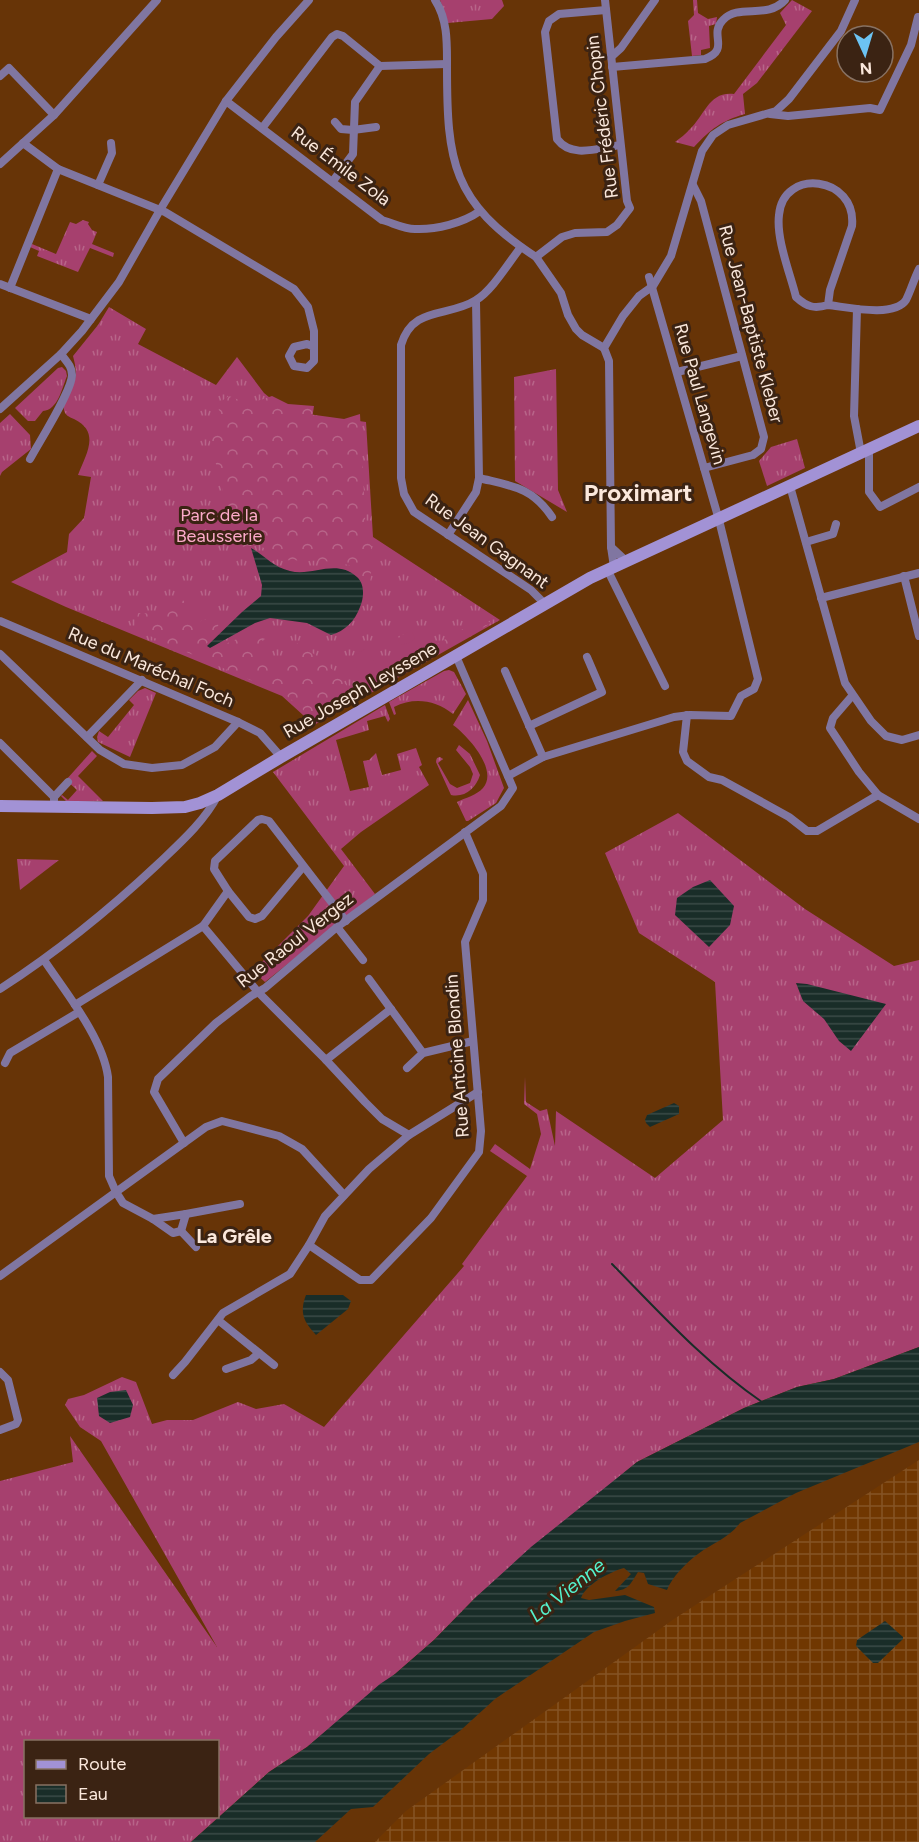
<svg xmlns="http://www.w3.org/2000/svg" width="919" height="1842" viewBox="0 0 919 1842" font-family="Figtree,sans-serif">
<defs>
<pattern id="industrial-grid" width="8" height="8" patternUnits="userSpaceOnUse" patternTransform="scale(1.5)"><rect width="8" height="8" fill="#703701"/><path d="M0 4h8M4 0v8" fill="none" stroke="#855425"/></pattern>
<pattern id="grass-tufts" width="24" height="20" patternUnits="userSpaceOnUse" patternTransform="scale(1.5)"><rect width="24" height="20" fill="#a6406e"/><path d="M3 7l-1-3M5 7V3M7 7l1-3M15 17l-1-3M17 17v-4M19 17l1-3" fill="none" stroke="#b86589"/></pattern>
<pattern id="forest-crowns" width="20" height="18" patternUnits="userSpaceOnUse" patternTransform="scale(1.5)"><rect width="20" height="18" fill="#a6406e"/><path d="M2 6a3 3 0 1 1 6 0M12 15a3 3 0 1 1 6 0" fill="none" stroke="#b86589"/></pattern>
<pattern id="water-rules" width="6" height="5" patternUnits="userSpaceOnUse" patternTransform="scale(1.5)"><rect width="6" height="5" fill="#192d28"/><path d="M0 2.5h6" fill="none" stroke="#3b4b47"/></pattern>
</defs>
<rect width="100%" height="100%" fill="#673407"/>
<path fill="url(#industrial-grid)" d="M919,1460V1842H375L406,1811L674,1619Z"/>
<g fill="url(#grass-tufts)" fill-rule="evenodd">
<path d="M440,0H502L504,6L492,19L448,23Z"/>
<path d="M693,0H697L698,13L708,19L717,17L716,24L709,26L710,48L701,50V55L692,56L688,21L694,15Z"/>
<path d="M792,0L812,11L757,83L743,94L745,114C721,121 711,129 694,147L675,142C680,138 686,134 690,129C705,115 709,91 734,94L786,25L780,13Z"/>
<path d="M83,220L89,222L88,224L92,230L97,232L92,244L114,253L113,257L90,248L78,272L37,256L39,251L30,247L32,244L56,254L70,222L76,224Z"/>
<path d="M109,307L146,329L138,344L216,385L237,357L264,393L286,411L366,422L373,537L500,620L314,725L282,696L66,607L11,582L67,552L69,534L84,518L91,477L78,475C86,454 101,432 74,419C69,417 65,415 64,410C62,400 73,388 75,379C77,371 75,364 73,356L98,325Z"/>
<path d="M62,367L66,371L67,376C62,388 58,410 43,411L35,421H28L15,408L58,368Z"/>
<path d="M556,369L558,490L567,512L515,481L514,377Z"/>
<path d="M10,414L30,435L31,449L2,472L0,476V423Z"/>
<path d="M797,439L805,468L767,486L759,461L771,447Z"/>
<path d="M449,670L454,672L466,694L453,714C435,700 414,697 394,707L396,714L394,715L389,702L444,671Z"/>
<path d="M145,688L156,693L130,757L98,742L97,737L99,731L108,737L134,705L129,700L138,691Z"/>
<path d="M468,700L487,741L504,788L496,803L468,821H466L457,802C465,798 477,795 483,788C499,770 467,735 453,725Z"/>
<path d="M385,705L390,719L388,722L385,716L367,721L369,730L336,740L350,791L369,787L363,761L369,760L376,753L382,775L401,770L397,754L416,748L422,765L419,767L429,785L361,832L341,849L375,894L265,982L253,971L308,916L344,866L273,772Z"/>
<path d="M459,745L470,754L480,775C476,788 465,798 451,795L436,762L437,758L440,757L443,759L438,763L450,784L457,788L470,783L473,774L470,767L456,750Z"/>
<path d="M92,751L97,756L78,776L103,801L67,802L61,796L62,795L68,800L77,790L66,780Z"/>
<path d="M678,813L805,909L894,966L919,960V1347L834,1379L797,1387L744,1408L637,1462L475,1598L434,1640L395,1674L307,1747L269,1772L191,1842H0V1481L73,1462L70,1436L217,1647L101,1441L80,1427L65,1405L68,1399L84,1395L122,1377L136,1382L152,1424L167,1420H193L238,1402L256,1409L284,1404L324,1427L464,1266L462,1264L527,1176L490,1151L495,1144L530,1169L541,1134L537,1114L524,1104L525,1077L526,1102L540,1111L547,1109L555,1146L556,1111L655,1178L723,1120L715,982L639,933L605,853ZM26,1742H218V1816H26Z"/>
<path d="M17,859L59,860L20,890Z"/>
</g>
<g fill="url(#forest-crowns)">
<path d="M229,396L249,404L272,396L288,404L314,406L312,419L328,424L360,414L366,535L372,548L370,589L349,565L325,561L279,560L260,545L240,547L225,499L208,433L223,422L217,404Z"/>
<path d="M178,598L196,607L195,623L218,615L224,616L205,647L212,650L264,627L280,636L261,640L258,652L273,662L294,659L297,643C320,656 338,673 353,694L315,720L287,696L134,629L138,613L160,614Z"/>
<path d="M482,618L491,623L373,691L365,686Z"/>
</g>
<g fill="#a6406e">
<path d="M408,632H412L415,638C411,643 406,645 400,644L398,640L400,636Z"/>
<path d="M367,648L381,674L365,683L351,657Z"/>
</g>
<g fill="url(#water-rules)">
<path d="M251,548C264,555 273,567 290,571C312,577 336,558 357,577C365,584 364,598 360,607C355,621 345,631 331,635L307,623L270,618L255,623L210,648L207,646L242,612L261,596L262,585Z"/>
<path d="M710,880L734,906L730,925L709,947L675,915L677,898L693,887Z"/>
<path d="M796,983L807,984L886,1004L851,1051L839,1041L824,1019L803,1001Z"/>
<path d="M674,1103L679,1106V1114L650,1127L646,1123L645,1120L647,1115Z"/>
<path d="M306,1295H343L351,1301L348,1309L316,1335C304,1322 299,1313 306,1295Z"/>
<path d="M919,1347V1442L796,1493L740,1523C728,1539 712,1543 698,1554C686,1563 672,1577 667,1590L648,1584L644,1573L638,1572C631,1583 629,1590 615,1591L631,1574L624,1568C610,1572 586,1584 581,1598L589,1600L625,1595L654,1607L655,1613L625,1621L594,1632L495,1699L461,1730L429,1754L373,1807L351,1809L315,1842H191L269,1772L307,1747L380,1684L395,1674L434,1640L475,1598L531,1547L637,1462L744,1408L797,1387L834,1379Z"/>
<path d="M126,1390L133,1405L130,1417L110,1423L99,1416L97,1398L110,1392Z"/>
<path d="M885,1621L903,1637V1639L878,1663H873L856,1646L857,1640Z"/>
</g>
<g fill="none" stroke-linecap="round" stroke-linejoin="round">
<path stroke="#192d28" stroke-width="2" d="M612,1264C659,1312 706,1364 762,1402"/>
<g stroke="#8076a1" stroke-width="8">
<path d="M435,0C448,20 447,44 447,67C447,162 452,202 536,257L562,237L575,233L607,232L617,225L630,208L627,201L605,0"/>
<path d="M606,10L559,14L549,21L545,32L557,139C572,159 598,148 620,145"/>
<path d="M611,57L621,48L655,0"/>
<path d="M612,67L705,59C731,49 708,35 723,20C739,3 767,20 785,0"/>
<path d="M0,76L9,68L54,115"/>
<path d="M226,101L382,220C393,223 404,229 415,229C436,230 463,223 480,211"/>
<path d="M770,114L788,116L870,108L880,110L911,45L918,17"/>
<path d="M335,122L341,129L353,130L376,127"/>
<path d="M263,127L332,37L337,34L343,36L380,66L447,64"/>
<path d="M23,143L58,169L165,212L294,289L308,307L314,331V361L307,368L294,366L289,356L294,347L307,344L312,346"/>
<path d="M0,164L54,115L157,0"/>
<path d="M333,181L353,154L355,102L380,66"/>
<path d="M98,185L112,153L111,143"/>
<path d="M693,185L701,201L764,437L761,449L753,455L704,468"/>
<path d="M521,247C509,262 492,291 476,300C448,318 413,305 401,345V478L404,494L414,512L531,590L545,604"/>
<path d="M536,257L561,293L568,315L576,329L582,335L604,348"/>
<path d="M0,284L91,319"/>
<path d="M10,288L58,169"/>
<path d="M828,305C814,309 807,307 796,297C790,273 776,239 779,215C783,167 857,176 852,226L830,290L828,305C847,307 894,318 906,300C911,290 914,279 919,269"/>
<path d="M857,309L854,416L861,453"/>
<path d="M677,372L742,356"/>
<path d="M0,409L61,354L82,331L119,282L160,210L226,101L276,37L309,0"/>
<path d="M869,450V492L880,507L919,487"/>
<path d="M30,459C39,442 72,391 72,375C72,366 66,361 61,354"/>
<path d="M479,478C512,486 532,487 552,517"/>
<path d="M790,486L845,683L871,721L886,736L902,740L919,735"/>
<path d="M448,535L476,492L479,478L476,301"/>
<path d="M806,542L833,534L836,524"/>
<path d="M611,547L609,361L604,348L623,316L639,296L653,286L671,256L702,151L713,135L728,125L776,111L789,99L841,31L855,0"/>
<path d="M614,567L611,547L626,561"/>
<path d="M607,569L665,686"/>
<path d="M904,576L919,636"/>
<path d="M821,598L919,573"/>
<path d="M0,621L238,722L260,733L281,757"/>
<path d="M0,654L100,750L124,764L152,768L182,765L215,747L238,722"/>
<path d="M505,671L543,757"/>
<path d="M852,696L833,718L830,728L859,772L878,795L919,819"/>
<path d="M687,715L683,752L687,761L709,777L722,780L789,817L807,831H817L878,795"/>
<path d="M529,726L602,692L587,657"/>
<path d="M87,737L142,680"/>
<path d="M0,743L54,797"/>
<path d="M508,776L543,757L674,717L690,715L731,716L741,696L754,689L758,679L719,520L649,277"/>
<path d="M54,800V797L68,782"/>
<path d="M228,891L249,917L255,919L262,916L303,867"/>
<path d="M203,926L228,891L214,869L215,861L258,820L262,819L269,821L346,921"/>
<path d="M337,927L363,960"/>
<path d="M369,979L423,1053"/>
<path d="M0,989C57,952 109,910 158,864C180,843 204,822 218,795"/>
<path d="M75,1005L203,926L258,992L326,1060L365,1102L382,1119L409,1135"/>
<path d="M326,1060L391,1009"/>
<path d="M5,1063L10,1053L79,1012"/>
<path d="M407,1068L423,1053L473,1041"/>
<path d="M184,1143L154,1092L158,1079L216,1023L251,996L265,988L337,927L501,806L513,788L456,656"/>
<path d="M186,1214L240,1204"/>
<path d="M153,1219L186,1214L181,1231"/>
<path d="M309,1245L360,1280H371L431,1218L479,1152L481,1131L465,942L483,900V874L465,832"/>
<path d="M196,1247L181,1231L173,1233L153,1219L123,1203L116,1192L206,1127L222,1121L279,1136L302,1149L344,1195"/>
<path d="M0,1276L116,1192L109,1176L108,1077C103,1038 66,993 44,960"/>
<path d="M218,1320L274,1365"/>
<path d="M226,1369L251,1360L259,1353"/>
<path d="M0,1372L8,1380L18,1420L16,1424L0,1430"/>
<path d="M173,1375L185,1362L223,1313L290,1274L309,1245L325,1216L369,1169L409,1135L478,1092"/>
</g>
<path stroke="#a292d5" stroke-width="12" d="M0,806L152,808L185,807L200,803L218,795L281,757L590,578L919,426"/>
</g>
<g text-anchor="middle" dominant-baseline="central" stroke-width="6" stroke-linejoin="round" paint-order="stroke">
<g font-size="18" fill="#fbe8dc" stroke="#3b2313">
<text transform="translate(602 117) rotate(-97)">Rue Frédéric Chopin</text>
<text transform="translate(341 166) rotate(37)">Rue Émile Zola</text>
<text transform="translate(751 324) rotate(75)">Rue Jean-Baptiste Kleber</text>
<text transform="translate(700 394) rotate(74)">Rue Paul Langevin</text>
<text transform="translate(487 541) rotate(36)">Rue Jean Gagnant</text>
<text transform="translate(151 667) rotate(23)">Rue du Maréchal Foch</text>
<text transform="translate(360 690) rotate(-30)">Rue Joseph Leyssene</text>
<text transform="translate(295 940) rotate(-38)">Rue Raoul Vergez</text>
<text transform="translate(457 1056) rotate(-94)">Rue Antoine Blondin</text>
</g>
<g font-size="18" fill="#fdaaca" stroke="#3b2313">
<text x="219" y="515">Parc de la<tspan x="219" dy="21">Beausserie</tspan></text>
</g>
<g font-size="20" font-weight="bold" fill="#fbe8dc" stroke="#3b2313">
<text x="234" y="1236">La Grêle</text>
</g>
<g font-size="20" font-style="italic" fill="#54f0cd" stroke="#3b2313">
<text transform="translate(567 1590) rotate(-38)">La Vienne</text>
</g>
<g font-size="24" font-weight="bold" fill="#fbe8dc" stroke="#3b2313">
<text x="638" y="492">Proximart</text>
</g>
</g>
<rect x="24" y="1740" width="195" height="78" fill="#3b2313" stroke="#887263" stroke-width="1.5"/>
<rect x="36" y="1760" width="30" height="9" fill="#a292d5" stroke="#887263" stroke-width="1.5"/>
<text x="78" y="1770" font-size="18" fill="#fbe8dc">Route</text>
<rect x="36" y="1785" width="30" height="18" fill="url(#water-rules)" stroke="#887263" stroke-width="1.5"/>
<text x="78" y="1800" font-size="18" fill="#fbe8dc">Eau</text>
<g transform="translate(865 54) rotate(176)"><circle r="28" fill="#3b2313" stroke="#887263" stroke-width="1.5"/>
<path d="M0-4.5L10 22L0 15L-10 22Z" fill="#6cc3f3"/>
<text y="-9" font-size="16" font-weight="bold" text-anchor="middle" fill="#fbe8dc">N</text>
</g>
</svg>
